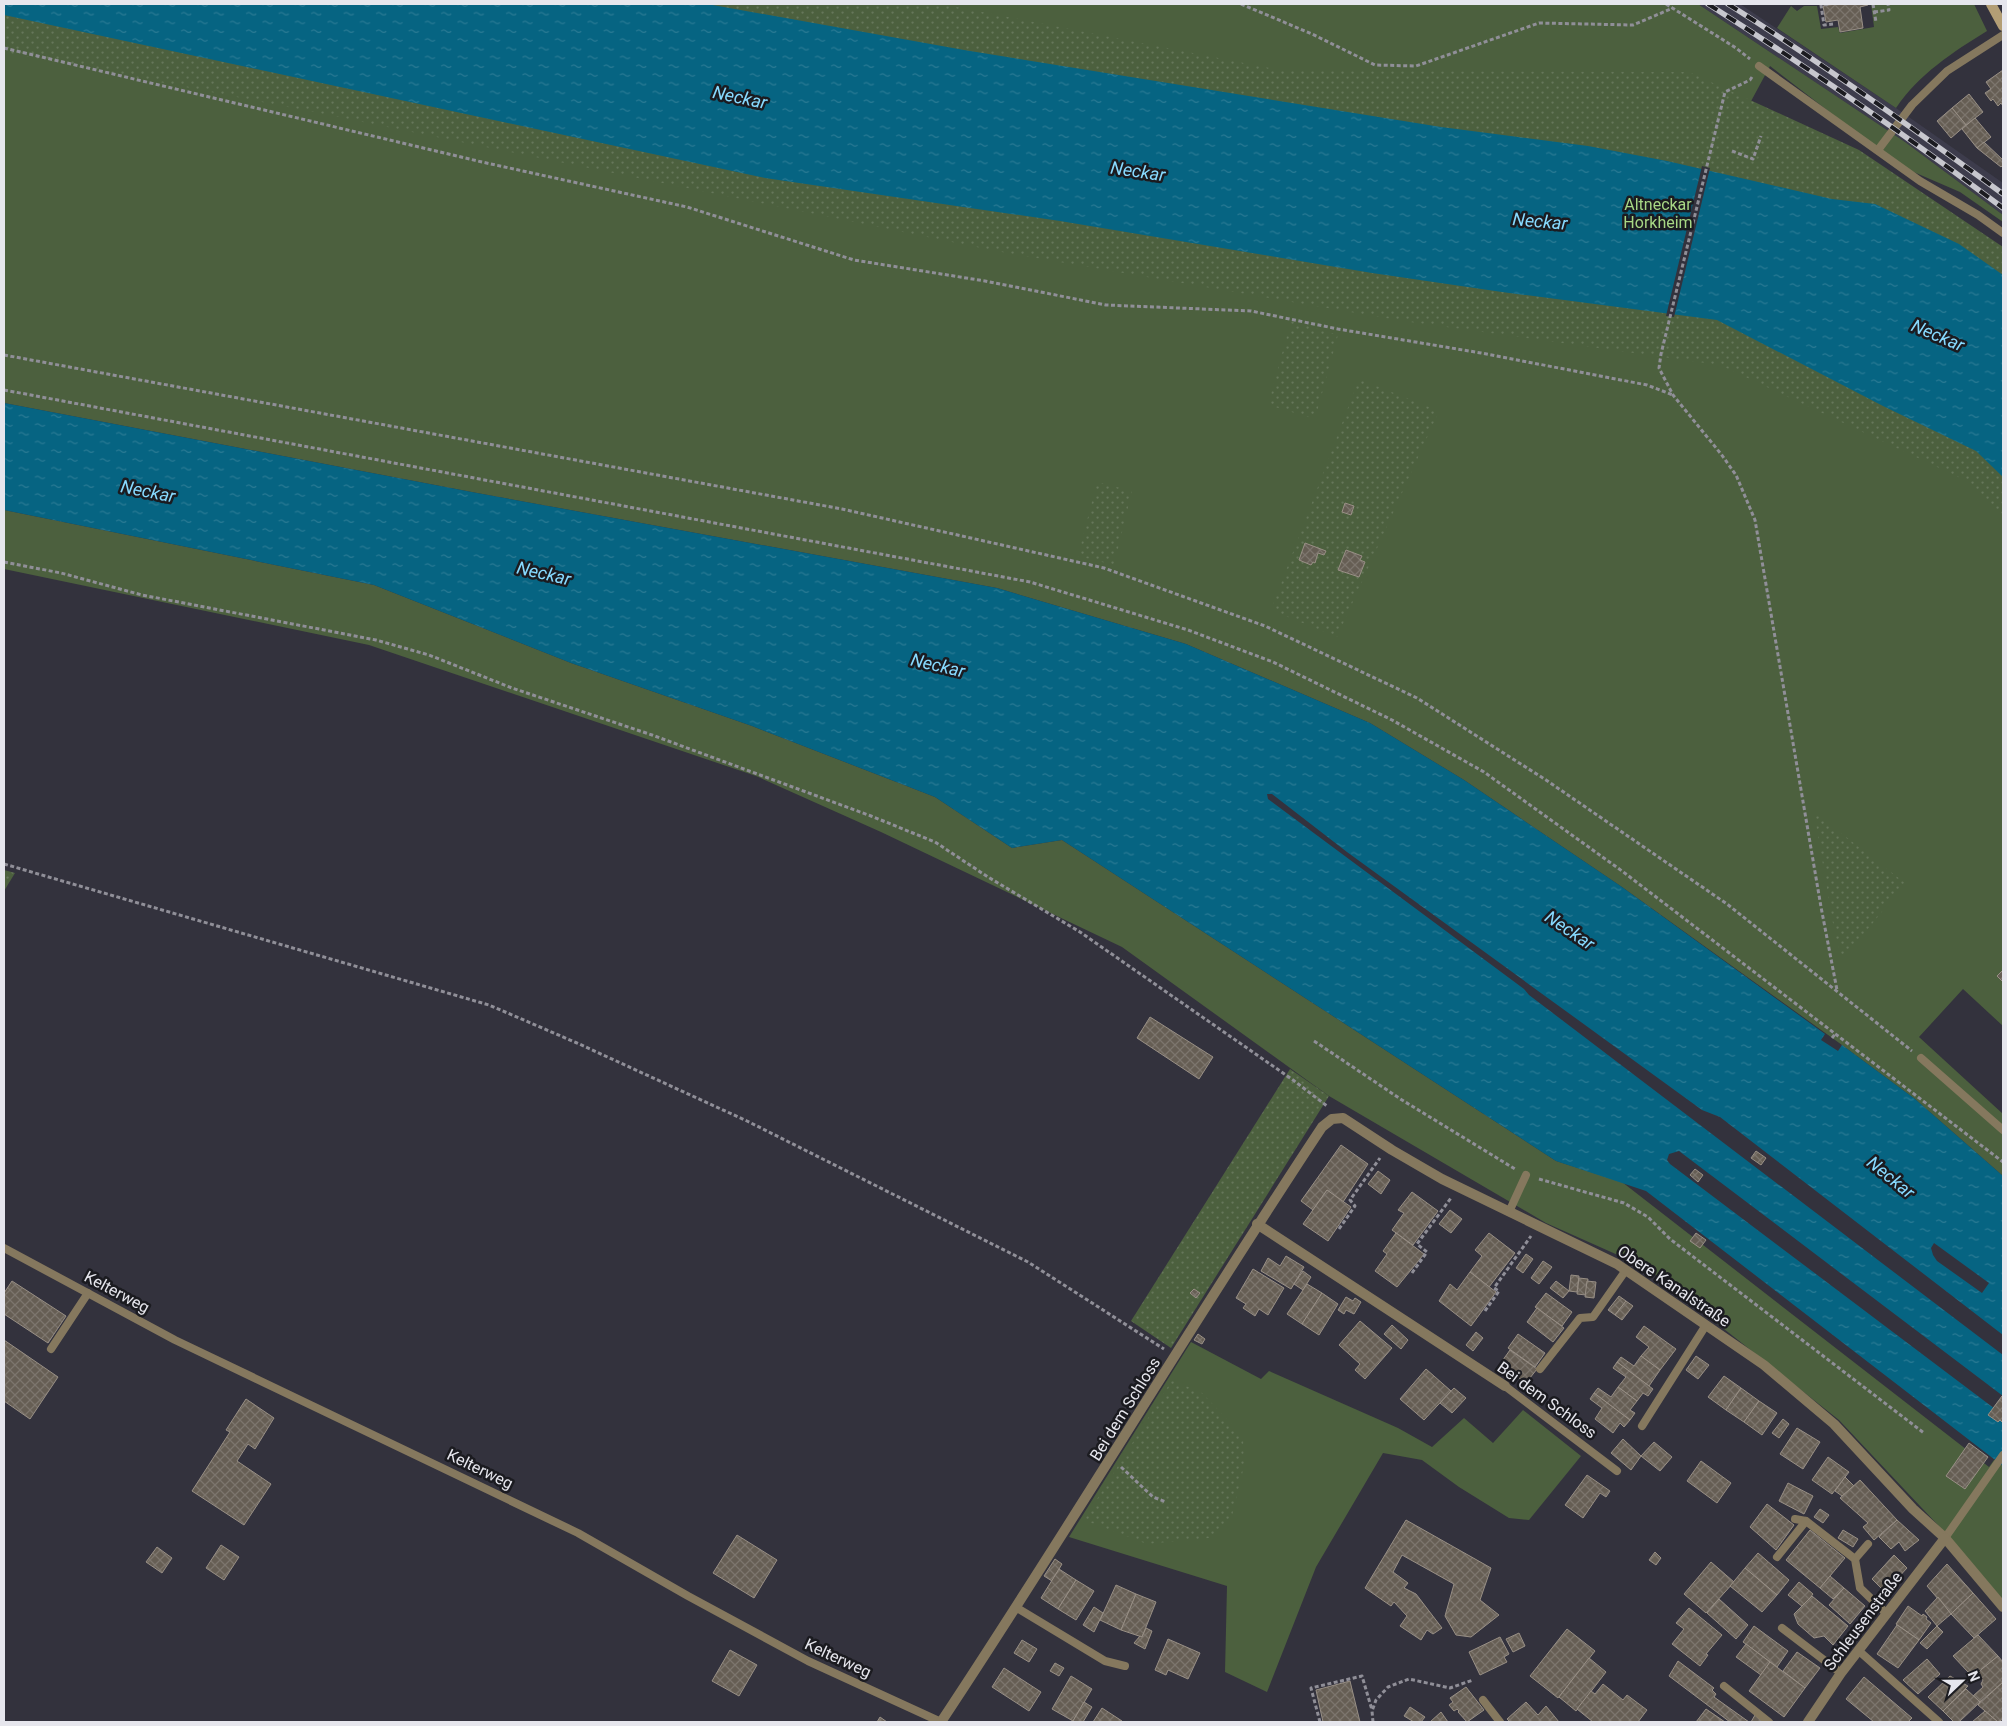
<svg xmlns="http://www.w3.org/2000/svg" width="2007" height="1726" viewBox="0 0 2007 1726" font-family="Roboto,sans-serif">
<defs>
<pattern id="park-dots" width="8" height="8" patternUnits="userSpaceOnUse" patternTransform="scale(1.25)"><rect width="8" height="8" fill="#4c603e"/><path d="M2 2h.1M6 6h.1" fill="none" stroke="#66775a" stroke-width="1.8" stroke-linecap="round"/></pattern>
<pattern id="water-ripples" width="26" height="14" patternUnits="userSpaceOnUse" patternTransform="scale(1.25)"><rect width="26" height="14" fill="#066482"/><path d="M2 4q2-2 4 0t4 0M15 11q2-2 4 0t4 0" fill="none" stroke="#2a7a94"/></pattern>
<pattern id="building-cross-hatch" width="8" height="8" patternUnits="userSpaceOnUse" patternTransform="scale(1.25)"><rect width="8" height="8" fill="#665e54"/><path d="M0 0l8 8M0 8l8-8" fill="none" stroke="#7c756d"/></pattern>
</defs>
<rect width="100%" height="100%" fill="#33323d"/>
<path fill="#3d3c4c" d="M1698,4H1740L1896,108L2003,183V215L1905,142Z"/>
<g fill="#4c603e">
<path d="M707,4H1698L1905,142L2003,215V222L1960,192L1909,170L1862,137L1770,66L1736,129Z"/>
<path d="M1871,4H1974L1987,31C1953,52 1919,74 1896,108L1777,28L1791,6L1797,11L1804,6H1817L1821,29L1838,27L1840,33L1874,27Z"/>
<path d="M4,14L1717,320L2003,477V1026L1963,989L1919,1037L2003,1114V1176L1915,1099L1842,1045L1622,887L1464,780L1370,723L1186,644L997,588L477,493L4,403Z"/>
<path d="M4,510L374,585L571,663L752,726L935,797L1012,848L1062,840L1556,1161L1622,1182L1989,1467L1994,1460L2003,1466V1600L1953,1541L1839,1420L1647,1268L1546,1223L1329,1096L1122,947L881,832L756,776L369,645L4,569Z"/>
<path d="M1191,1342L1261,1379L1269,1371L1398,1428L1432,1447L1464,1418L1493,1443L1523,1410L1581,1456L1529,1520L1509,1518L1459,1487L1422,1460L1383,1453L1316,1567L1267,1692L1225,1672L1227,1586L1069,1537Z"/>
</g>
<g fill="url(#park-dots)">
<path d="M4,4H941L1285,71L1689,72L1859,150L2003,247V516L1969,482L1720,365L1403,321L996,251L314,112L4,52Z"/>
<path d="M1291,321L1338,335L1315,419L1268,405Z"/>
<path d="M1359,379L1439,411L1337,637L1271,610Z"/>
<path d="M1097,482L1132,491L1114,565L1078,556Z"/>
<path d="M1814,812L1905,883L1843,960L1835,935Z"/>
<path d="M4,870L15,873L4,891Z"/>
<path d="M1290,1069L1329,1096L1171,1348L1131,1321Z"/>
<path d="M1172,1380L1202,1393L1243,1436L1244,1466L1231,1520L1209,1538L1147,1544L1084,1520Z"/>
</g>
<g fill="url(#water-ripples)" fill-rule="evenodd">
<path d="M4,4H707L964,50L1441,127L1588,146L1667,161L1832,199L1875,204L1959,244L2003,275V477L1976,451L1883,406L1717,320L1502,292L1372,273L1060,221L765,178L4,15Z"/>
<path d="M4,403L477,493L997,588L1186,644L1370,723L1464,780L1622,887L1825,1034L1821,1040L1838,1051L1842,1045L1915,1099L2003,1176V1335L1720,1117L1702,1110L1347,852L1272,794H1267L1268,799L1524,989L1529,995L2003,1355V1396L1679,1151L1669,1154L1667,1160L1670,1164L2003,1415V1466L1646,1191L1556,1161L1062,840L1012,848L935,797L752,726L571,663L374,585L4,510ZM1934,1243L1989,1283L1982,1293L1937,1261L1933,1255L1931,1248Z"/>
</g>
<path fill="#33323d" d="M1702,166L1710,168L1674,317L1666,316Z"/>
<g fill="url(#building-cross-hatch)" stroke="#988f85">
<path d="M1835,4H1867L1868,5L1860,7L1863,28L1840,32L1838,20L1826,22L1823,6Z"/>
<path d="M2003,70V106L2001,103L1998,106L1993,99L1991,101L1985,93L1991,89L1986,82Z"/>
<path d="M1969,94L1983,112L1966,125L1952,108Z"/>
<path d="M1952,108L1966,125L1951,138L1937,121Z"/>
<path d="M1975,118L1991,137L1977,148L1962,129Z"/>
<path d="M1984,142L2003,160V165L2001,167L1977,148Z"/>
<path d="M1345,503L1354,506L1351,515L1342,512Z"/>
<path d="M1305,543L1326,551L1324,555L1318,553L1315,563L1313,562L1311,565L1299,560Z"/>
<path d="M1346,550L1362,556L1360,560L1365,562L1359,577L1338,570Z"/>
<path d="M2003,970V982L1997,976Z"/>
<path d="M1150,1017L1213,1057L1199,1079L1137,1038Z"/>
<path d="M1341,1145L1368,1164L1343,1202L1327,1190L1313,1210L1301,1201Z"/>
<path d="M1756,1151L1766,1158L1761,1165L1751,1158Z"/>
<path d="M1695,1169L1703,1175L1698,1182L1690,1175Z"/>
<path d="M1378,1171L1390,1180L1381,1194L1368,1184Z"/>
<path d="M1327,1190L1351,1207L1328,1241L1303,1224Z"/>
<path d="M1412,1192L1438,1211L1413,1245L1392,1230L1404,1213L1398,1210Z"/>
<path d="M1450,1210L1462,1219L1451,1233L1439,1224Z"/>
<path d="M1396,1233L1424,1254L1397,1287L1375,1271L1387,1254L1383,1251Z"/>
<path d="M1489,1233L1515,1253L1489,1287L1470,1272L1482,1256L1475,1250Z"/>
<path d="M1696,1233L1706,1240L1700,1248L1690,1241Z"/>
<path d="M1526,1254L1533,1259L1523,1273L1516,1268Z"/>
<path d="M1286,1256L1304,1267L1291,1289L1261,1271L1268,1258L1280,1266Z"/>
<path d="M1543,1261L1552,1267L1539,1284L1531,1278Z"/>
<path d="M1253,1269L1284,1288L1268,1315L1259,1309L1255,1316L1243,1308L1246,1304L1236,1298Z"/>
<path d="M1303,1271L1311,1277L1303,1290L1294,1284Z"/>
<path d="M1470,1272L1496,1292L1471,1326L1439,1301L1450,1284L1457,1290Z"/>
<path d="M1571,1275L1579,1276L1577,1292L1569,1291Z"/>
<path d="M1579,1278L1588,1279L1586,1295L1577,1294Z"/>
<path d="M12,1281L66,1316L48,1343L4,1314V1293Z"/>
<path d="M1556,1281L1569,1291L1563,1298L1550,1288Z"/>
<path d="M1587,1281L1596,1282L1594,1298L1585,1297Z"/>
<path d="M1307,1284L1322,1293L1302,1324L1287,1314Z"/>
<path d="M1194,1289L1200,1293L1196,1298L1190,1293Z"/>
<path d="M1322,1293L1338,1304L1319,1335L1302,1324Z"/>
<path d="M1546,1293L1572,1312L1562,1326L1535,1307Z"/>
<path d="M1619,1296L1626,1301L1615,1315L1608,1310Z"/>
<path d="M1346,1297L1353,1301L1355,1298L1361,1302L1354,1314L1346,1310L1344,1314L1338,1310Z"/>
<path d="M1626,1301L1633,1306L1622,1320L1615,1315Z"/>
<path d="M1537,1308L1564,1328L1553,1342L1527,1322Z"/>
<path d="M1360,1321L1392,1348L1365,1379L1355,1370L1360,1364L1339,1345Z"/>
<path d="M1392,1325L1408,1340L1401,1349L1384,1334Z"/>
<path d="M1644,1326L1676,1349L1660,1370L1641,1356L1649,1347L1636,1337Z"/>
<path d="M1476,1332L1483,1338L1473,1351L1466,1345Z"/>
<path d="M1198,1334L1205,1339L1202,1344L1194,1340Z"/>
<path d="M1518,1334L1545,1353L1535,1367L1508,1348Z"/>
<path d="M4,1340L58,1377L30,1419L4,1401Z"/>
<path d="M1510,1350L1537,1369L1526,1383L1500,1364Z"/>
<path d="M1641,1356L1660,1370L1649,1386L1617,1362L1621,1357L1634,1366Z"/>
<path d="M1696,1356L1709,1365L1698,1379L1686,1370Z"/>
<path d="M1617,1362L1653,1389L1648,1396L1643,1393L1637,1401L1618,1387L1626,1377L1613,1368Z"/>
<path d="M1426,1369L1451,1391L1424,1420L1400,1399Z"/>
<path d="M1724,1376L1741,1388L1726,1410L1708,1397Z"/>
<path d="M1618,1387L1637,1401L1630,1410L1635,1413L1630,1420L1594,1393L1598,1388L1611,1397Z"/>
<path d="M1454,1388L1466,1398L1452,1413L1440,1403Z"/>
<path d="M1741,1388L1759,1401L1744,1422L1726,1410Z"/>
<path d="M1594,1393L1630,1420L1624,1427L1620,1423L1613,1433L1595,1419L1602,1408L1590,1399Z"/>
<path d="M2002,1396L2003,1397V1423L2000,1420L1998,1422L1988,1415Z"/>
<path d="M246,1399L274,1418L255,1449L248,1444L237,1461L271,1484L244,1525L192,1491L230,1432L226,1430Z"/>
<path d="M1759,1401L1777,1413L1762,1435L1744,1422Z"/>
<path d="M1783,1419L1789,1424L1779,1438L1772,1433Z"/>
<path d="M1797,1428L1820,1442L1803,1469L1780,1454Z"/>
<path d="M1623,1439L1641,1456L1631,1470L1611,1453Z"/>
<path d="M1654,1442L1672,1457L1660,1471L1641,1456Z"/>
<path d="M1969,1443L1988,1457L1965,1489L1946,1476Z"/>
<path d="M1828,1457L1849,1472L1832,1494L1812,1480Z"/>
<path d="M1701,1461L1731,1483L1717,1503L1687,1481Z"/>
<path d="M1587,1475L1610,1491L1606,1497L1600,1493L1583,1518L1565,1505Z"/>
<path d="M1845,1477L1854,1486L1842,1496L1835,1491Z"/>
<path d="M1860,1480L1897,1520L1874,1540L1863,1527L1868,1523L1840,1498Z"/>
<path d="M1788,1483L1813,1496L1804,1514L1779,1501Z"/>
<path d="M1767,1504L1794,1525L1776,1550L1750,1527Z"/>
<path d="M1820,1509L1829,1515L1823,1523L1814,1517Z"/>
<path d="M1406,1520L1491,1568L1480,1600L1499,1615L1471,1637L1456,1635L1445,1616L1454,1584L1402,1555L1393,1572L1408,1583L1404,1588L1416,1594L1442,1628L1433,1634L1427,1630L1421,1640L1400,1626L1407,1616L1394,1602L1391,1606L1365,1588Z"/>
<path d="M1897,1520L1919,1540L1905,1551L1899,1542L1891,1549L1879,1537Z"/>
<path d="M1810,1530L1845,1558L1820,1588L1786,1560Z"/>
<path d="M1843,1530L1858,1539L1853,1547L1838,1538Z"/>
<path d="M737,1535L777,1560L754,1598L713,1573Z"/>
<path d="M221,1545L239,1557L224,1580L206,1568Z"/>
<path d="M157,1547L172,1558L162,1573L146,1562Z"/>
<path d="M1655,1552L1661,1558L1656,1565L1649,1560Z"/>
<path d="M1758,1553L1789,1580L1777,1595L1745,1568Z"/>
<path d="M1894,1555L1907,1568L1885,1592L1872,1579Z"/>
<path d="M1055,1559L1062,1564L1052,1581L1044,1576Z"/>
<path d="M1711,1562L1734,1582L1706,1613L1684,1594Z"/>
<path d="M1947,1564L1973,1593L1951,1614L1927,1586Z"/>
<path d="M1745,1568L1777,1595L1762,1612L1730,1586Z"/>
<path d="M1059,1569L1076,1580L1058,1609L1041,1598Z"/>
<path d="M1830,1576L1844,1588L1833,1599L1820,1588Z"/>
<path d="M1076,1580L1094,1591L1076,1620L1058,1609Z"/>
<path d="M1799,1582L1813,1594L1803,1607L1788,1595Z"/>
<path d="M1116,1585L1136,1594L1121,1630L1100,1620Z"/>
<path d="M1844,1588L1865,1606L1850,1624L1829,1605Z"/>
<path d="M1973,1593L1996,1619L1974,1638L1951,1614Z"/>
<path d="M1136,1594L1156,1602L1142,1637L1121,1630Z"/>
<path d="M1812,1596L1848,1626L1833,1645L1824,1636L1814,1638L1798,1624L1794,1614Z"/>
<path d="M1938,1597L1951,1614L1937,1626L1925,1611Z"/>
<path d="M1719,1599L1748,1625L1736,1639L1707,1613Z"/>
<path d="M1908,1606L1922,1616L1923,1614L1927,1617L1926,1619L1931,1623L1919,1640L1896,1624Z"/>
<path d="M1094,1607L1103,1613L1094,1632L1083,1625Z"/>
<path d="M1689,1608L1722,1635L1706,1654L1708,1655L1700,1666L1672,1644L1684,1629L1676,1623Z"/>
<path d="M1897,1625L1919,1640L1898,1668L1877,1654Z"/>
<path d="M1754,1626L1788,1651L1777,1667L1743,1642Z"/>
<path d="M1937,1626L1943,1632L1927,1649L1920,1643Z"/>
<path d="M1146,1628L1152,1631L1145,1649L1134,1643L1140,1636L1142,1637Z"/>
<path d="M1567,1629L1595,1651L1558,1698L1530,1676Z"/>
<path d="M1519,1633L1525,1646L1513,1652L1506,1639Z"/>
<path d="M1978,1635L1998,1656L1977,1673L1968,1672L1953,1656Z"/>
<path d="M1500,1637L1509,1654L1504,1657L1507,1662L1480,1675L1469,1652Z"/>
<path d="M1168,1639L1200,1653L1188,1679L1168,1670L1166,1675L1155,1670Z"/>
<path d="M1022,1640L1037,1649L1029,1662L1014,1653Z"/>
<path d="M1746,1644L1770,1662L1761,1675L1736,1657Z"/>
<path d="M730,1650L757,1665L739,1696L712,1681Z"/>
<path d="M1797,1652L1820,1668L1805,1688L1783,1671Z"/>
<path d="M1998,1656L2003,1662V1682L1980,1702L1973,1696L1983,1687L1981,1684L1983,1680L1977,1673Z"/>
<path d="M1589,1658L1606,1672L1576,1711L1559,1697Z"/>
<path d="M1927,1659L1940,1674L1918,1694L1903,1680Z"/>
<path d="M1678,1661L1714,1688L1712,1690L1716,1694L1714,1697L1749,1722H1730L1669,1676Z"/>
<path d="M1770,1662L1805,1688L1784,1717L1749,1691Z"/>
<path d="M1055,1663L1064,1668L1059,1676L1050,1671Z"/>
<path d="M1004,1668L1041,1692L1029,1711L992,1687Z"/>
<path d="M1071,1676L1092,1689L1073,1721L1052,1709Z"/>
<path d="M1950,1676L1968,1686L1943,1711L1928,1697Z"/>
<path d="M1864,1677L1912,1718L1908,1722H1874L1846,1699Z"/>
<path d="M1350,1681L1360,1722H1323L1316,1690Z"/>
<path d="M2003,1682V1719L1998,1722L1978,1705Z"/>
<path d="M1603,1684L1623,1700L1627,1695L1647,1710L1638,1722H1593L1577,1709L1591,1691L1595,1694Z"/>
<path d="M1466,1687L1484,1710L1467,1722L1458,1712L1459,1711L1457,1709L1454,1711L1449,1705L1453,1702L1450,1698Z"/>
<path d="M1966,1689L1980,1702L1959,1722H1954L1943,1711Z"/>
<path d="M1084,1702L1092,1707L1083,1722H1075L1073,1721Z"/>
<path d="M1526,1702L1538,1715L1546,1706L1559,1722H1510L1507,1719Z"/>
<path d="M1410,1707L1425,1717L1421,1722H1414L1404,1716Z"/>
<path d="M1102,1708L1122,1721L1121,1722H1093Z"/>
<path d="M1706,1709L1725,1722H1696Z"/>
<path d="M1985,1711L1998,1722H1972Z"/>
<path d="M1441,1712L1448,1722H1430Z"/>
<path d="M1755,1715L1763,1722H1751Z"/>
<path d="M880,1717L887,1722H877Z"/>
</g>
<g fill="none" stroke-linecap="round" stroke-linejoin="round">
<g stroke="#908f98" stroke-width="3" stroke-dasharray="4 2.5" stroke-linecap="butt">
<path d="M1241,4L1312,34L1375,65L1416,66L1539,23L1633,25L1673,8"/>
<path d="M1666,4L1736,48L1750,59"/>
<path d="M1828,4L1821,5L1824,25L1833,24"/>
<path d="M1873,4L1876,22"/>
<path d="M1874,12L1889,10L1888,4"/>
<path d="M4,48L482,162L687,207L854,260L985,281L1106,305L1251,311L1338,329L1481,353L1647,385L1673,395"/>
<path d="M1752,77L1750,80L1725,92L1661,354L1659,368L1673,395L1721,454L1736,475L1755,520L1821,907L1837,990"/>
<path d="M1732,151L1753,159L1761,136"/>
<path d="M4,355L842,509L1104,568L1265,626L1417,698L1546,780L1727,904L1912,1051"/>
<path d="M4,390L1030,582L1188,630L1273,662L1392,720L1484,772L1622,871L2003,1162"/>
<path d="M4,562L61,573L142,595L376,640L429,655L512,688L652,735L871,816L935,842L988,877L1080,932L1293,1080L1327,1106"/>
<path d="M4,864L489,1005L577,1043L747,1121L1028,1262L1164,1349"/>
<path d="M1832,1038L1836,1033"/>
<path d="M1314,1041L1402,1100L1515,1169"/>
<path d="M1539,1179L1624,1203L1648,1217L1670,1239L1924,1433"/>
<path d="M1339,1229L1355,1206L1350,1200L1380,1158"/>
<path d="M1412,1273L1427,1252L1417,1244L1451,1198"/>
<path d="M1485,1311L1499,1291L1494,1288L1531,1236"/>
<path d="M1121,1467L1153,1497L1166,1502"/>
<path d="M1320,1722L1311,1688L1362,1676L1372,1710"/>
<path d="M1373,1722L1372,1711L1376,1700L1388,1687L1409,1679L1450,1688L1473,1680"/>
</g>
<g stroke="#85785e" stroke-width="8">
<path d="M1759,66L1920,181L1978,215L2003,233"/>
<path d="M1878,150L1912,105L1947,71L2003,35"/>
<path d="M1921,1058L2003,1130"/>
<path d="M1509,1212L1526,1175"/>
<path d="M4,1248L175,1340L578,1533L688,1596L808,1661L941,1722"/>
<path d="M51,1349L88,1293"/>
<path d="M1540,1369L1580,1318L1593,1317L1626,1270"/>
<path d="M1505,1386L1617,1471"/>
<path d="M1642,1426L1706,1325"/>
<path d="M1795,1519L1806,1521L1855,1559L1860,1588L1887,1614"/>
<path d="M1945,1538L2003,1455"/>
<path d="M1777,1557L1806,1521"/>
<path d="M1855,1559L1868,1544"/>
<path d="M1017,1608L1105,1661L1125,1666"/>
<path d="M1782,1628L1841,1673"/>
<path d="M1859,1651L1939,1722"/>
<path d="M1724,1686L1769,1722"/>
<path d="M1483,1700L1500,1722"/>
</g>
<g stroke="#85785e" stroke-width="10">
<path d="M1257,1224L1505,1386"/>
<path d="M941,1722C1071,1526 1192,1323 1322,1127L1332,1119L1343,1118L1392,1150L1442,1179L1617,1264L1764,1365L1834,1424L1913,1509L1945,1538L2003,1607"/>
<path d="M1808,1722L1841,1673L1945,1538"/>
</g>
<path stroke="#b39e75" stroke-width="10" d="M1991,4L2003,26"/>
<defs>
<g id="rail">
<path d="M1708,4C1809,68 1907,136 2003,208"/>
<path d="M1728,4C1822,63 1913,128 2003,194"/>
</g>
</defs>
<use href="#rail" stroke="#c7c7ce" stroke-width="5.5"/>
<use href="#rail" stroke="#1b1b20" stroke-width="4" stroke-dasharray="11" stroke-linecap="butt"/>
</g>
<g text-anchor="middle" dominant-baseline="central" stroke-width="5" stroke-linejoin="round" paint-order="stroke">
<g font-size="16" fill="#a7d785" stroke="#1b1b20">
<text x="1658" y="204">Altneckar<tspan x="1658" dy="18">Horkheim</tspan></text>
</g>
<g font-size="16" fill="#e6e6ed" stroke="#1b1b20">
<text transform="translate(1674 1286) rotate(34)">Obere Kanalstraße</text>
<text transform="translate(117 1292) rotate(28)">Kelterweg</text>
<text transform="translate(1547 1400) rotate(36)">Bei dem Schloss</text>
<text transform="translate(1125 1409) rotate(-58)">Bei dem Schloss</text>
<text transform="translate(480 1469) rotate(26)">Kelterweg</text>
<text transform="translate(1863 1621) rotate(-53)">Schleusenstraße</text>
<text transform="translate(838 1658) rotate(25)">Kelterweg</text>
</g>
<g font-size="18" font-style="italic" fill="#87daff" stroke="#1b1b20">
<text transform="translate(740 97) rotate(12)">Neckar</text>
<text transform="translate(1138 171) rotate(8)">Neckar</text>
<text transform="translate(1540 221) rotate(5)">Neckar</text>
<text transform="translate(1938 335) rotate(23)">Neckar</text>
<text transform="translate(148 491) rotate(11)">Neckar</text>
<text transform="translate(544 573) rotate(13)">Neckar</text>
<text transform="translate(938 665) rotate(13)">Neckar</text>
<text transform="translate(1570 930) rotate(34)">Neckar</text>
<text transform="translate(1891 1177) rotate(39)">Neckar</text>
</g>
</g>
<rect width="2007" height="1726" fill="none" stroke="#e6e6ed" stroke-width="10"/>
<g transform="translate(1962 1681) rotate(68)" stroke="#1b1b20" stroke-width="4" paint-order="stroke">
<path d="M0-4L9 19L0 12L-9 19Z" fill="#e6e6ed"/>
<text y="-8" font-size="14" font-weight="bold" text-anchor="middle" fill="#e6e6ed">N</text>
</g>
</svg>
